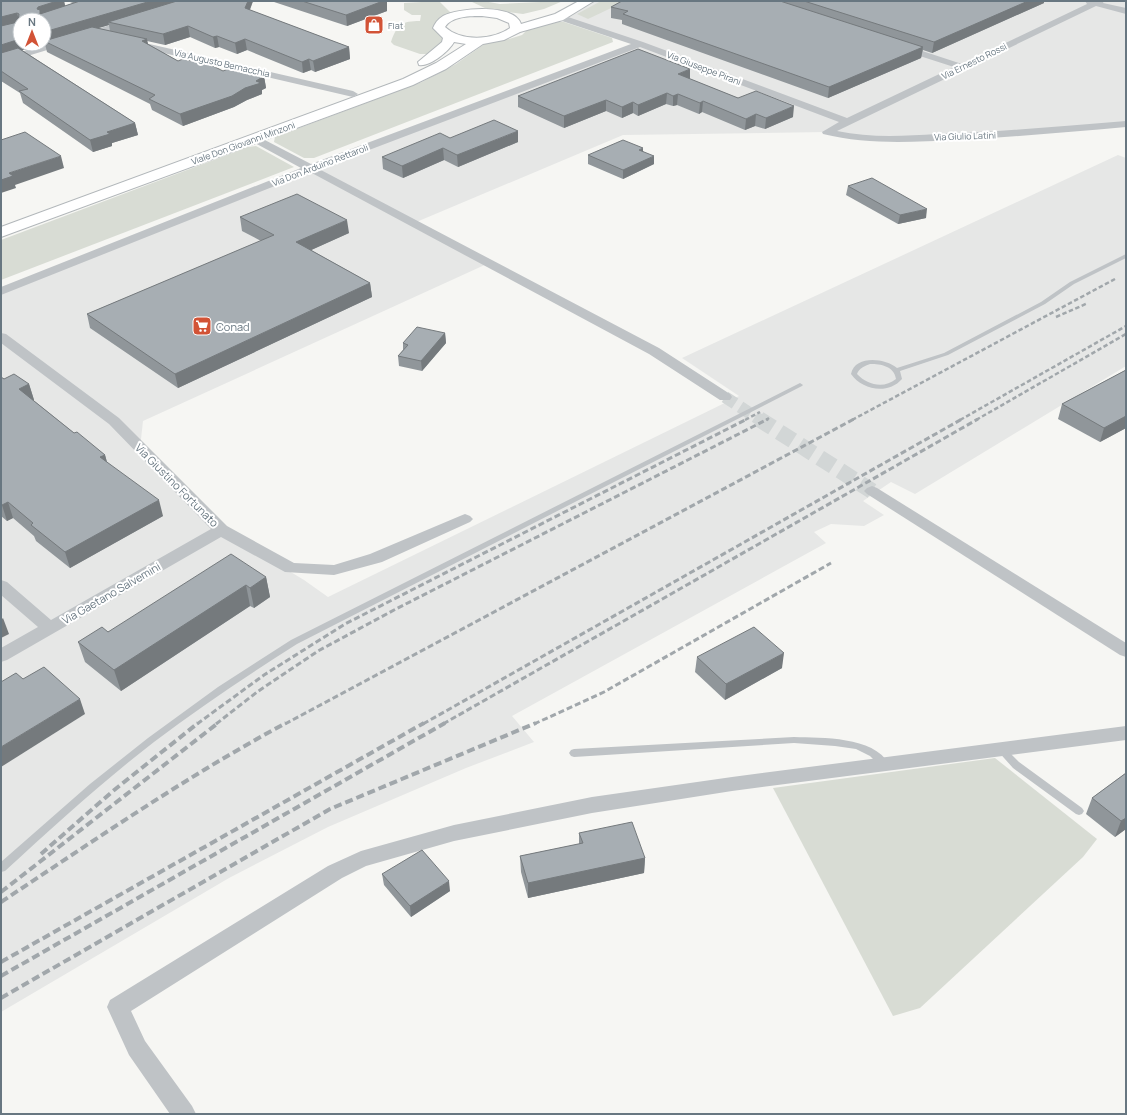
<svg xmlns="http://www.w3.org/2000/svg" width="1127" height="1115" viewBox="0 0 1127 1115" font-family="Manrope,sans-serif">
<rect width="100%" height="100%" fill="#f6f6f3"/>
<path fill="#e6e7e6" d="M588,1H1126V124L1010,134L879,138L827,132L623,135L414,223L489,263L143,421L140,448L221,530L304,580L328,597L739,396L682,358L1118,155L1126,158V366L915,494L891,482L863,501L884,515L864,526L831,524L814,532L826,543L512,716L534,742L466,768L328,827L229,878L1,1012V291L639,44L559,17Z"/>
<g fill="#d8dcd4">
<path d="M439,1L450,12V14L438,22L446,38L445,42L427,54H420L394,45L391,42C397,24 402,21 420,21L421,15H412L404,10V3Z"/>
<path d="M470,1H483L500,4L563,1L544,9L523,14L487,9Z"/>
<path d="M601,1H626L588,19L577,14Z"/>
<path d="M555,22H564L612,38L613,42L314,158H304L274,142L275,137L422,82L456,64L486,43L509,39L522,35L529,28Z"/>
<path d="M256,146L294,167L1,280V240L248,147Z"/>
<path d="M995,758L1097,839L1083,857L920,1008L893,1016L773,788Z"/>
</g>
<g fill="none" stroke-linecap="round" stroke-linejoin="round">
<path stroke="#d2d6d6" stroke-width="12" stroke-dasharray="12 6" stroke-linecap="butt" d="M725,397L760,420"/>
<path stroke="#d2d6d6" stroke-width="16" stroke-dasharray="16 8" stroke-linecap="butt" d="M759,419L872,491"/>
<defs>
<path id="secondary" d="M579,1H594L563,20L520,32L504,40L483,44L446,69L413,85L1,237V227L403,79L436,63L466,44L454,42C449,51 430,67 419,65L418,62L442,42L443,38L433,28C435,23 438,19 443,16C458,8 514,3 521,24L555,14ZM482,16L497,18L509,23L510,28C493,40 461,42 445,27C452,16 470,16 482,16Z"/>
</defs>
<use href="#secondary" stroke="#b2b7ba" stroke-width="2"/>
<g fill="#bfc3c6" fill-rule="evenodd">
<path d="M1126,254V258L1074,284L1045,304L948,355L900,371L902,379C888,395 862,390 851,374C855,355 885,358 897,368L944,353L1041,302L1070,282ZM870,364C881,364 894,366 896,379C884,389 867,385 857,374C859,368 865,366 870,364Z"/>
<path d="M800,383L803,385L802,386L297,644C248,675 200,707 154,742C102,782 53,827 5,871L1,872V862L90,784L148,738L218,687L291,640Z"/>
<path d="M794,737C822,738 873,736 889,764L887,767L884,768L881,767L870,756L856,749L835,746L794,743L574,757L571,756L569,753L571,750L574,749Z"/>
<path d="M1001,745L1004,747L1019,762L1082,808L1084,811L1082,814L1079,815L1076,814L1013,768L996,749L998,747Z"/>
</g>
<g fill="#bfc3c6" fill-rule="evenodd">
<path d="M1085,1H1104L1103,3L1126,8V14L1096,6L837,131C869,138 904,136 937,134C1000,132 1063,126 1126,121V127C1070,132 1013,137 956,140C912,142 867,145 823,134L822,132L839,122L640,47L319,169L659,348L730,394L732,397L730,400H720L649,354L310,172L1,295V287L301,168L251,141L250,139L251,137H259L311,164L631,44L556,19V15H562L643,42L847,118L954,67L898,49V45H904L962,64L1087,4Z"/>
<path d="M130,19L134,22L133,24L1,64V58Z"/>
<path d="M132,40L353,91L358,94L353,97L129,45L127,43Z"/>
<path d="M1,333L6,334L119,418L227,526L294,563L334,565L370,554L460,516L465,514L470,516L473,519L470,522L382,562L334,575L285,572L221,537L7,660L1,662V648L38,627L1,595V580L7,582L51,620L211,529L109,424L1,343Z"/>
<path d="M872,486L877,488L1126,643V657L1120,655L867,494L864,491L867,488Z"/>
<path d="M1126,726V740L732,791L592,813L454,841L366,866L342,878L131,1011L145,1041L192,1106L196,1114H170L129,1055L107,1007L110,1000L328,866L361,851L454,825L592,797L732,777Z"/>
</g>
<use href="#secondary" fill="#fff" fill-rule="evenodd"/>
<g stroke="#a1a7ab" stroke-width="2.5" stroke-dasharray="4.5 2.5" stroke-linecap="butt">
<path d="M1056,317L1088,303"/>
<path d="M745,420L760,412"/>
<path d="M766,420L769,418"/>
<path d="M852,420L1115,279"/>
<path d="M960,420L1126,326"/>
<path d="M976,420L1126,334"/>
</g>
<g stroke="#a1a7ab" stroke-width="3" stroke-dasharray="6 3" stroke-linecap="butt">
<path d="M197,724L264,675L345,624L747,419"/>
<path d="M216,724L257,692L318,651L394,610L768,419"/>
<path d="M285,724L854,419"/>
<path d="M423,724L962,419"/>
<path d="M443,724L978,419"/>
<path d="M534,724L604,692L831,563"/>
</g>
<g stroke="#a1a7ab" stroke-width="4" stroke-dasharray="8 4" stroke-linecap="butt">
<path d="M41,854L113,791L198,723"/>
<path d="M1,892L218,723"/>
<path d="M1,902C95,840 187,776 286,723"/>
<path d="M1,962L424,723"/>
<path d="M1,976L445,723"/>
<path d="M1,998L330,809L536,723"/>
</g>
</g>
<g fill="#90969a" fill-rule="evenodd">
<path d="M1,1H64L65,6L73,3L67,1H253L250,10L349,47L350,59L315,72L311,70L303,73L247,50L237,54L219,47L215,48L190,37L165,45L147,41L148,44L178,61L223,71L264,76L266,88L262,90V94L247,100L234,107L183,126L152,110L150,104L47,52L45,44H44V20H20L26,49L22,50L135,123L138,135L112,143V146L93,152L23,103L20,93L1,81ZM109,25L110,31L98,28Z"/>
<path d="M271,1H387V11L347,26Z"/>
<path d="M622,1H1044V3L932,53L923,50L921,58L828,98L622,24V20L611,18V7Z"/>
<path d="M690,79L738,98L793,117L765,129L755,126L745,130L702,112L699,114L677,105L673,106L666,104L638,116L633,113L622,118L606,111L564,128L518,107V96Z"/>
<path d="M450,138L518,142L458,167L444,160L403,178L383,169L382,157Z"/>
<path d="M643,151L654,164L623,179L588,164V155Z"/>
<path d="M848,186L926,218L898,224L846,195Z"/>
<path d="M240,217L349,233L311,250L370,283L372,297L178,388L90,328L87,314L261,241L242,231Z"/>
<path d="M445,333L446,343L422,371L399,366L398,356L403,350V343Z"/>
<path d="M1126,370V428L1100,442L1058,419L1062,404Z"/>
<path d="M1,377L4,379L29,384L34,400H33L74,433L105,455L107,462L163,516L70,568L36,541L34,536L13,518L7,521L1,516Z"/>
<path d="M266,577L270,597L254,608L250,606L121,691L85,662L78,642Z"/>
<path d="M697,657L782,668L725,700L695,672Z"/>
<path d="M1126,773V829L1115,837L1086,814L1092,798Z"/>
<path d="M579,833L645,858L644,873L528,898L521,872L520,856L579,844Z"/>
<path d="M382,874L450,891L411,917L384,885Z"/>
</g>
<g fill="#757a7d">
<path d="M57,1H64L66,10L42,17L37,9L38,7Z"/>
<path d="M151,1H190L108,22L109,25L48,43L44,41L45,44H44V32Z"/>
<path d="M248,1H253L246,19L245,8Z"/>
<path d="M383,1H387V11L347,26L346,15Z"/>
<path d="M1028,1H1044V3L932,53L934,42Z"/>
<path d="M17,13L20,24L1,29V17Z"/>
<path d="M188,26L190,37L165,45L163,34Z"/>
<path d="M217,36L219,47L215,48L213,37Z"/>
<path d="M20,39V44H29L26,49L1,57V45Z"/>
<path d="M147,39L149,50L142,41Z"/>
<path d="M245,39L247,50L237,54L235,43Z"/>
<path d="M36,44H43L36,46Z"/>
<path d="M349,47L350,59L315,72L313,61Z"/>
<path d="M923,47L921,58L828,98L829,87Z"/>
<path d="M309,59L311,70L303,73L302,62Z"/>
<path d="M690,69V80L678,74Z"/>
<path d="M264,76L266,88L262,90V94L247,100L234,107L183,126L180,114L256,81Z"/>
<path d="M667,93L666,104L638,116V105Z"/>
<path d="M678,94L677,105L673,106V96Z"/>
<path d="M606,100V111L564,128V116Z"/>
<path d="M703,101L702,112L699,114L700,103Z"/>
<path d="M633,102V113L622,118V107Z"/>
<path d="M794,106L793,117L765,129L766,118Z"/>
<path d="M756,114L755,126L745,130L746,119Z"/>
<path d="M135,123L138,135L112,143V146L93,152L90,140L107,132Z"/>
<path d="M518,131V142L458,167L457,155Z"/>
<path d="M443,148L444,160L403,178L402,166Z"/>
<path d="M643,148V156L639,150Z"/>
<path d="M61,156L64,168L15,185L16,188L1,193V180L9,173Z"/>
<path d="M654,156V164L623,179V170Z"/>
<path d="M927,209L926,218L898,224L900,215Z"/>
<path d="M347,220L349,233L298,256L296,242Z"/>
<path d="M370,283L372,297L178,388L175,374Z"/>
<path d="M445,333L446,343L422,371L421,361Z"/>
<path d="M29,384L34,400L24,405L19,389Z"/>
<path d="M1126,416V428L1100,442L1104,428Z"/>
<path d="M105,455L109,470L100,457Z"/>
<path d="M159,500L163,516L70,568L65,552Z"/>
<path d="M8,502L13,518L7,521L2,505Z"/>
<path d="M266,577L270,597L254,608L250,588Z"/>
<path d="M246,585L250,606L121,691L114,670Z"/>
<path d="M3,618L9,634L1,638V620Z"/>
<path d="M784,653L782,668L725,700L726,684Z"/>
<path d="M80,699L85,714L1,767V747Z"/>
<path d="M1126,818V829L1115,837L1121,821Z"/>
<path d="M645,858L644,873L528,898V883Z"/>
<path d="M449,881L450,891L411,917L410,906Z"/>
</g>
<g fill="#a7aeb3" stroke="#757a7d">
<path d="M1,1H57L38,7L37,9L40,10V14L80,1H151L44,32V20H20V39L1,45V26L18,22L19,14L17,13L1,17Z"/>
<path d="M177,1H248L245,8L349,47L313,61L309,59L302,62L245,39L235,43L217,36L213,37L188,26L163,34L108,22Z"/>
<path d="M302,1H383L346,15Z"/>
<path d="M622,1H780L923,47L829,87L623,14L628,11L611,7Z"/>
<path d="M804,1H1028L934,42Z"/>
<path d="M92,27L147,39L142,41L178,61L183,59L211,65L223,71L228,69L264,76L256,81L261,83L245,88L232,96L180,114L149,99L155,95L44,41Z"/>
<path d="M18,48L135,123L107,132L110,134L90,140L19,91L28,89L1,71V53Z"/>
<path d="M638,49L690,69L678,74L738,98L756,91L794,106L766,118L756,114L746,119L703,101L700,103L678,94L673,96L667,93L638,105L633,102L622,107L606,100L564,116L518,96Z"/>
<path d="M494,120L518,131L457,155L443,148L402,166L382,157L440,133L450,138Z"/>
<path d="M25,132L61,156L9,173L13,176L1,180V140Z"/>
<path d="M623,140L643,148L639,150L654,156L623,170L588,155Z"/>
<path d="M872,178L927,209L900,215L848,186Z"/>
<path d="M297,194L347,220L296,242L370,283L175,374L87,314L274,235L240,217Z"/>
<path d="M417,327L445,333L421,361L398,356L408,345L403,343Z"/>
<path d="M1126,370V416L1104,428L1062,404Z"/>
<path d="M14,374L29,384L19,389L74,433L77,432L105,455L100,457L159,500L65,552L31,525L33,523L8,502L2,505H1V377L4,379Z"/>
<path d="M231,554L266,577L250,588L246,585L114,670L78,642L102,627L108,632Z"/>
<path d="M754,627L784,653L726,684L697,657Z"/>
<path d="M44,667L80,699L1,747V682L16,673L23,679Z"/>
<path d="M1126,773V818L1121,821L1092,798Z"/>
<path d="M632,822L645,858L528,883L520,856L583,843L579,833Z"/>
<path d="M422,850L449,881L410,906L382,874Z"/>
</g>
<defs>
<symbol id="shop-square" viewBox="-11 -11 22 22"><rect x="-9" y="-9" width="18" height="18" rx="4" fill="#d25336" stroke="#fff"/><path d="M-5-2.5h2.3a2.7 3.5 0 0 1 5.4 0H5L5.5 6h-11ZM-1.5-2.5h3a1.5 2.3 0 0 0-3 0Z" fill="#fff"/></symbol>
<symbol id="supermarket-square" viewBox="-11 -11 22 22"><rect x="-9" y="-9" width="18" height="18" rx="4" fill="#d25336" stroke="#fff"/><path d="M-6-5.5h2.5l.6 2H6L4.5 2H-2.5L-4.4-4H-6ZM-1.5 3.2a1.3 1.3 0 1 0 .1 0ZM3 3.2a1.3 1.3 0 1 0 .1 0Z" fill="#fff"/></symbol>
</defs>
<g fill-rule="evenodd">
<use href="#shop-square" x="363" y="14" width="22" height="22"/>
<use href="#supermarket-square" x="191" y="315" width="22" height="22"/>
</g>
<g text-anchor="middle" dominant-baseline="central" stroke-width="4" stroke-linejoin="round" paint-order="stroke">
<g font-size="9" fill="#687781" stroke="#fff" text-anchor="start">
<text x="388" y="25">Fiat</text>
</g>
<g font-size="9" fill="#687781" stroke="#fff">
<text transform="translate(974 61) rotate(-26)">Via Ernesto Rossi</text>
<text transform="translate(222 63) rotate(13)">Via Augusto Bernacchia</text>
<text transform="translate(704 68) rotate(21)">Via Giuseppe Pirani</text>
<text transform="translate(965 136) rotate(-2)">Via Giulio Latini</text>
<text transform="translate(243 143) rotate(-20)">Viale Don Giovanni Minzoni</text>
<text transform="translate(320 165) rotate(-21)">Via Don Arduino Rettaroli</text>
</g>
<g font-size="11" fill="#687781" stroke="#fff" text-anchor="start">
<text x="216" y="326">Conad</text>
</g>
<g font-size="11" fill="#687781" stroke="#fff">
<text transform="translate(177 485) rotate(45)">Via Giustino Fortunato</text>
<text transform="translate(111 593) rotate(-30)">Via Gaetano Salvemini</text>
</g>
</g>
<rect width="1127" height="1115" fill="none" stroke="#687781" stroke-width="4"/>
<g transform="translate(32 32)"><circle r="19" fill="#ffffff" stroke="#c3c9cd"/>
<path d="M0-3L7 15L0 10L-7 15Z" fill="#d25336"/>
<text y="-6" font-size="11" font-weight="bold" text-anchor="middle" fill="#687781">N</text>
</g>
</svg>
